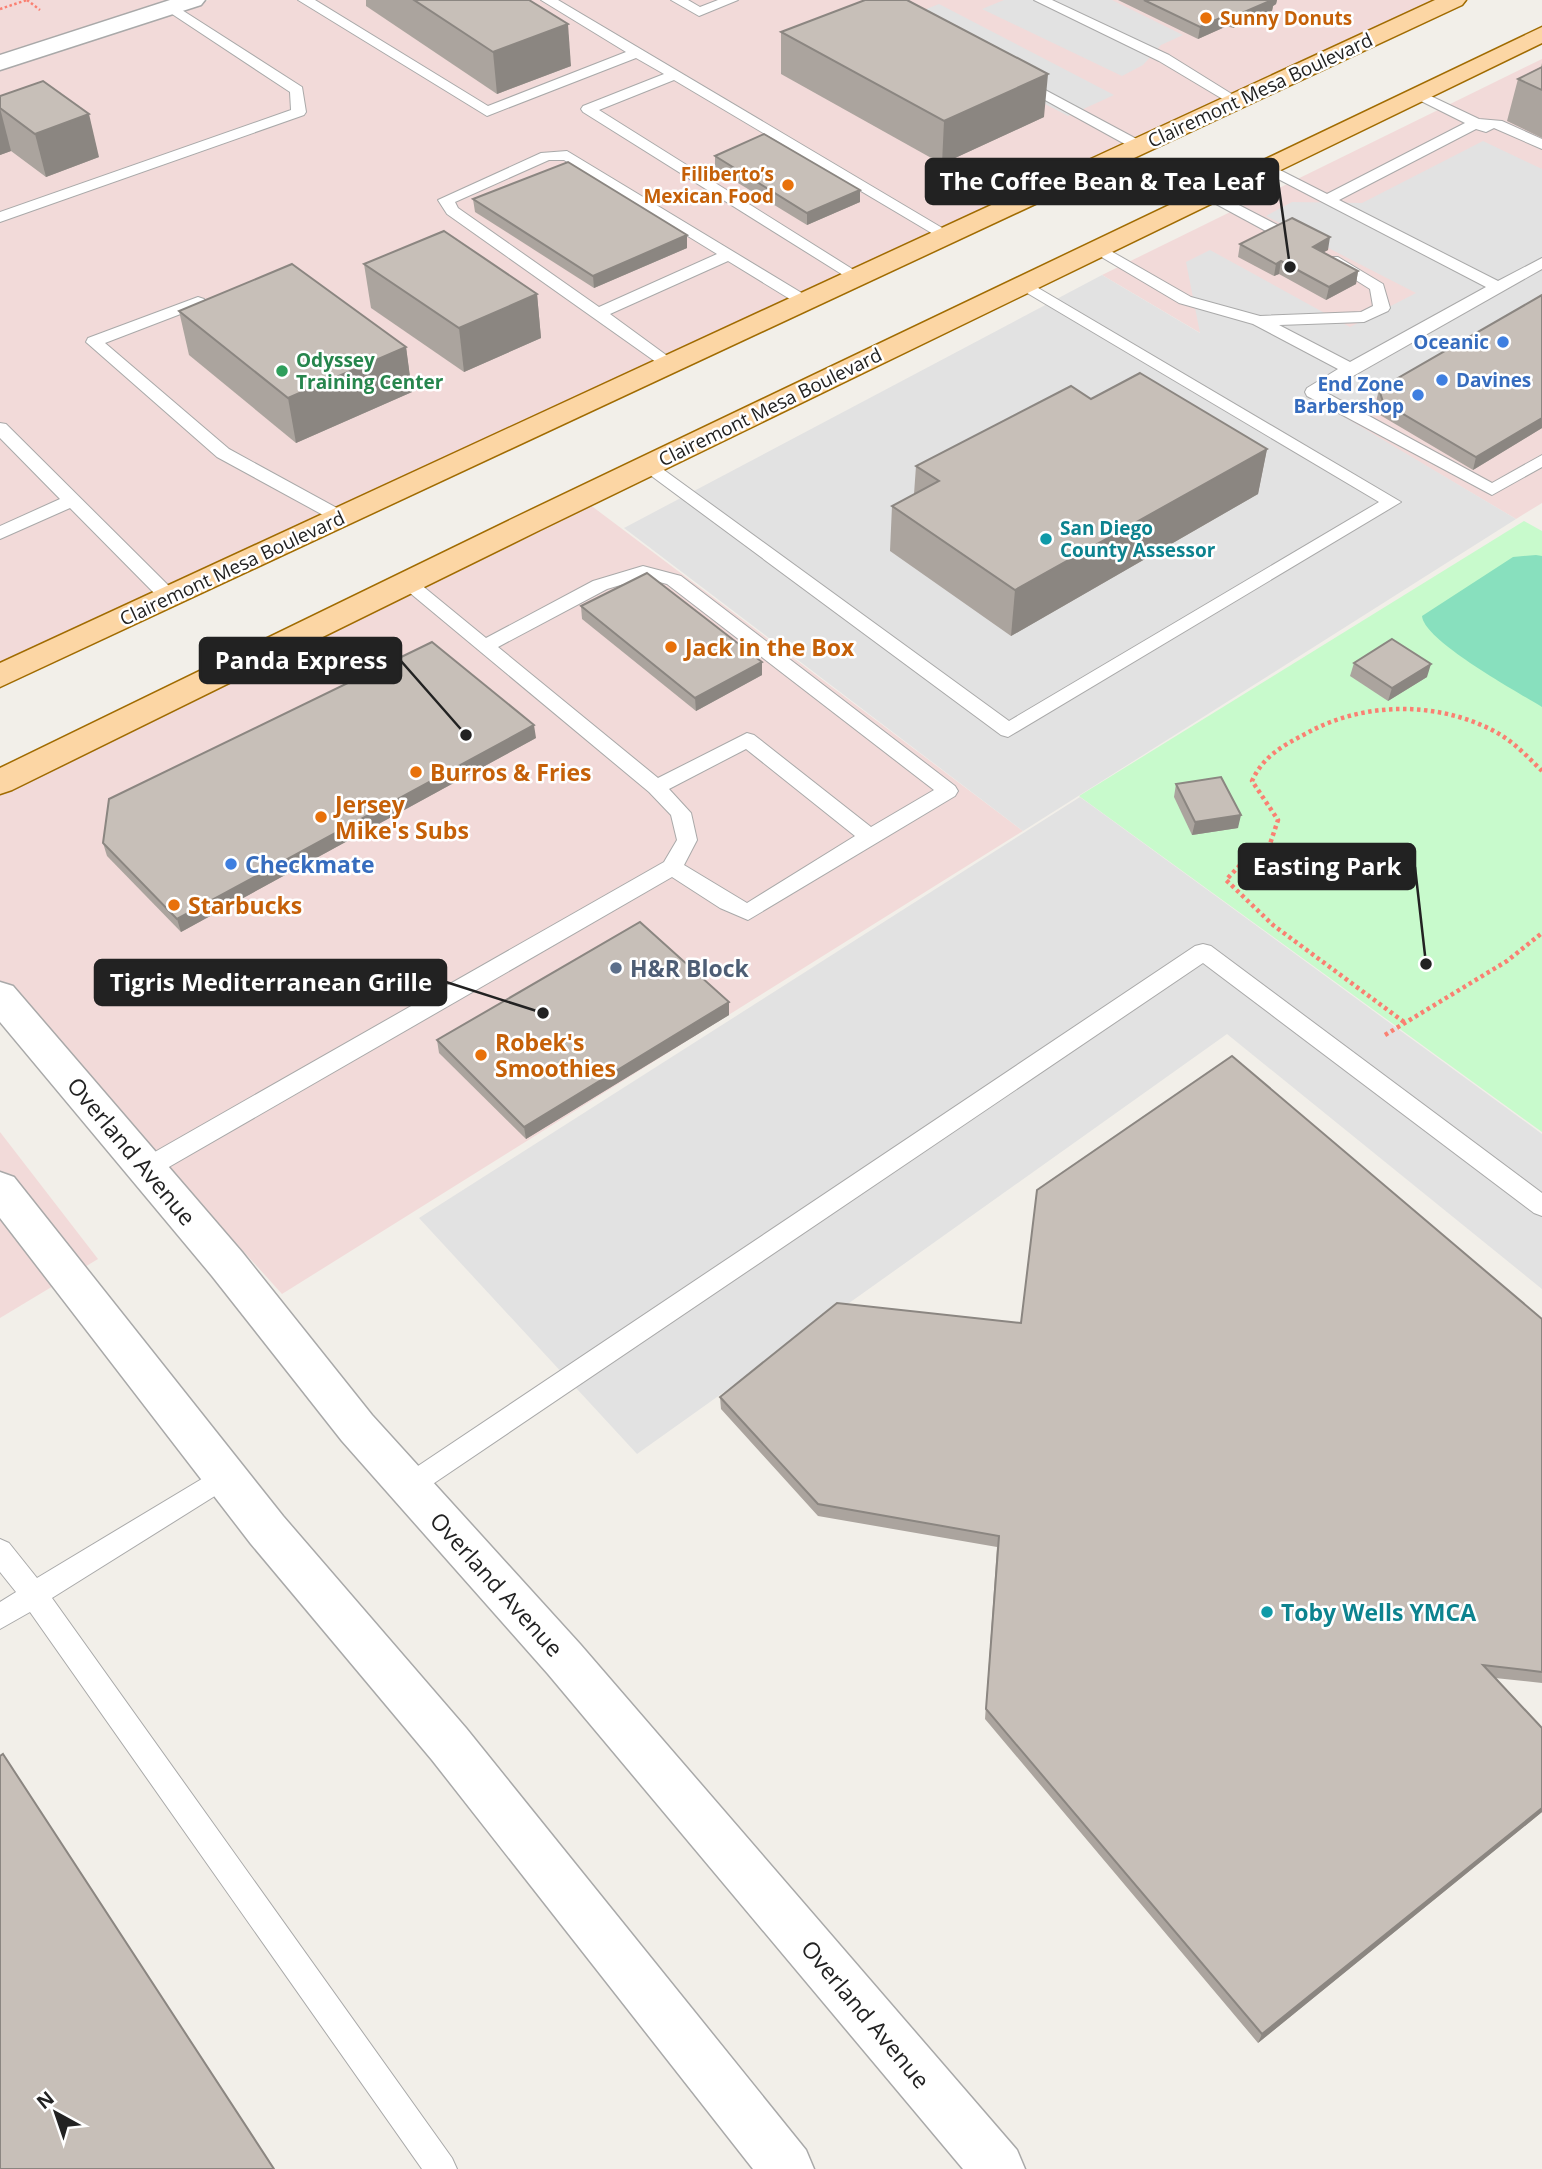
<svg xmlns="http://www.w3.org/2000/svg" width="1542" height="2169" viewBox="0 0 1542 2169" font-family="'Open Sans',sans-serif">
<rect width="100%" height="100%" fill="#f2efe9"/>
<g fill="#f2dad9">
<path d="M0,0H178L0,60Z"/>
<path d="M209,0H1433L0,664V68Z"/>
<path d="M1542,59V503L1516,519L1102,275Z"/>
<path d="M589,504L1023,831L282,1294L0,982V794Z"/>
<path d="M0,1132L98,1259L0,1318Z"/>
</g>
<path fill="#c8facc" d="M1524,521L1542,531V1132L1079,796Z"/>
<path fill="#88e0be" d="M1536,555L1542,556V707C1518,692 1424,641 1422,616L1513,557Z"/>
<g fill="#e2e2e2">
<path d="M1004,0H1112L1183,35L1161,45L1143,65L1122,76L982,9Z"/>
<path d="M939,4L1114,95L1068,116L891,23Z"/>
<path d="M1483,141L1542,169V304L1343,416L1516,519L1023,831L624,528L1102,275L1200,333L1186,262L1210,250L1350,327L1416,293L1266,216L1292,202L1362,203Z"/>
<path d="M1080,797L1542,1134V1289L1227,1034L637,1454L419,1218Z"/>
</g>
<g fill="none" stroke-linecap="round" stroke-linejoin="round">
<defs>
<g id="service">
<path d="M298,0H315L488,106L626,52L541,0H558L954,235L952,238H940L674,80L599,110L865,277L863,280H851L583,112L581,109L583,106L664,74L636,58L487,116Z"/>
<path d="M671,0H688L700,7L718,0H738L699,16Z"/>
<path d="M1034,0H1052L1169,55L1243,101L1236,105L1231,104L1159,61Z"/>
<path d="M171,3L302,87L306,112L304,115L0,222V212L291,110L290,92L166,10V4Z"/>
<path d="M1019,76L1144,143L1146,146L1144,149H1134L1014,83L1012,80L1014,77Z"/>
<path d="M1418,90L1479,119L1502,121L1542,139V149L1494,128L1486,132L1476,129L1339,200L1498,281L1542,258V269L1325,392L1492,483L1542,455V467L1492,495L1307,396L1305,392L1307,388L1338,369L1253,324L1179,303L1088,249L1090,246H1102L1191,297L1260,316L1361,312L1373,306L1370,289L1324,260L1326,257H1338L1383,284L1390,308L1388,311L1364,322L1279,325L1350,362L1486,287L1257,168L1260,165H1270L1327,194L1465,123L1413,97L1411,94Z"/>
<path d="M567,151L810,298L812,301L804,306L798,304L728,261L610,314L677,363L675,367H663L447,214L438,200L541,153ZM549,160H564L717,254L599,307L458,208L455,202Z"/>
<path d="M1210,190L1289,231L1291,234L1283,239L1277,237L1205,198L1202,195L1205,192Z"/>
<path d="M1023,279L1401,502L1008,737L1001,735L638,466L647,461L653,462L1009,721L1379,502L1017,287L1015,284Z"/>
<path d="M198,297L204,299L206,302L204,305L105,343L229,449L346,513L349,517L346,521H334L217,457L86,342L88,338Z"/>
<path d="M0,423L6,424L176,593L178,597L176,601H162L70,508L0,539V526L60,499L0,438Z"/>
<path d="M643,566L681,576L955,786L958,791L955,796L748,920L720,908L672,877L155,1175L147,1177L139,1175L135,1168L139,1161L664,862L677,840L671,815L649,792L398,583L407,577L414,579L486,638L593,581ZM644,578L667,584L934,790L871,827L754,735L747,733L658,778L498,647L607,589ZM746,749L855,836L747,903L684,865L697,840L691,813L669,789Z"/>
<path d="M1203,944L1211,946L1542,1193V1216L1534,1213L1203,963L418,1494L409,1497L400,1494L396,1486L400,1478L1195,946Z"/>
<path d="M225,1465L234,1468L238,1476L234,1484L52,1598L452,2158L457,2169H422L30,1612L0,1629V1602L16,1592L0,1572V1539L9,1543L37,1578Z"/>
</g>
<g id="tertiary">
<path d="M170,0H205L201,5L0,70V55Z"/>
<path d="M0,982L13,986L242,1252L372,1415L580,1644L1017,2150L1025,2169H963L548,1674L342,1441L212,1276L0,1022Z"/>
<path d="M0,1172L14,1177L283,1516L466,1728L806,2150L814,2169H753L432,1760L251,1544L0,1218Z"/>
</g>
<g id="primary">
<path d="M1435,0H1466L1462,5L0,687V663Z"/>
<path d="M1542,27V43L540,530L12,790L0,794V768L518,516Z"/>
</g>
</defs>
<use href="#service" stroke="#a9a9a9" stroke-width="2"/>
<use href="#tertiary" stroke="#a9a9a9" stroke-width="3"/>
<use href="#primary" stroke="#a06b00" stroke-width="3"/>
<g stroke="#fa8072" stroke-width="2.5" stroke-dasharray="2.5 2.5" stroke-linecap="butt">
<path d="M27,0L40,10"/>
<path d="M0,9L27,0"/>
</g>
<g stroke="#fa8072" stroke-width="4.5" stroke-dasharray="3.5 3.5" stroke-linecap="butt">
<path d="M1404,1022L1273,925L1226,880L1243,862L1270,844L1278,820L1252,781C1263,756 1284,745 1307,733C1363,702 1435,701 1492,730C1512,740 1527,756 1542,771"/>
<path d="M1385,1035L1507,961L1542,933"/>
</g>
<use href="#service" fill="#fff" fill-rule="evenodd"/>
<use href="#tertiary" fill="#fff" fill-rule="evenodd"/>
<use href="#primary" fill="#fcd6a4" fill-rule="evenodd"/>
</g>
<g fill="#aba49e">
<path d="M366,0H529L571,66L497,94L366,6Z"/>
<path d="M1118,0H1277L1276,4L1273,6L1272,11L1233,28L1227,26L1198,39Z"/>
<path d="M781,32L1044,117L942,164L781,74Z"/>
<path d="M1542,63V138L1507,121L1518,79L1541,67Z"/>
<path d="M0,96L99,157L46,177L11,151L0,155Z"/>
<path d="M715,156L860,202L807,225L715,169Z"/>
<path d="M473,199L687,248L594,288L475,212Z"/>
<path d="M1240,244L1328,250L1323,252L1358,271L1356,284L1326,300L1279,274L1274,276L1238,257Z"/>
<path d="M364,264L537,294L541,338L464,372L371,308Z"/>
<path d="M1542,295V428L1473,470L1380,415L1376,402L1379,389Z"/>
<path d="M179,311L406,347L412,392L296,443L189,355Z"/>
<path d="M1091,399L1267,449L1258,494L1011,636L890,551L892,506L914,494L916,466Z"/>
<path d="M581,606L762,675L696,711L582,619Z"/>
<path d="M1354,663L1427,677L1388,701L1350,676Z"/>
<path d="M536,738L181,932L107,856L103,843Z"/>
<path d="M1176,784L1238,828L1192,835L1174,797Z"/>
<path d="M729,1002V1015L526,1139L439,1053L437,1040Z"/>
<path d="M1542,1319V1683L1495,1678L1542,1728V1812L1258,2043L985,1719L997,1547L818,1516L721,1409L720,1397L1020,1323Z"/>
</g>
<g fill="#8b8681">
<path d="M1268,0H1277L1276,4L1273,6L1272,11L1233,28L1235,16Z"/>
<path d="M1229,14L1227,26L1198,39L1200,27Z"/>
<path d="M568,24L571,66L497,94L493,52Z"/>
<path d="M1048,74L1044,117L942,164L944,121Z"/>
<path d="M0,108L11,151L0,155Z"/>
<path d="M89,114L99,157L46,177L35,134Z"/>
<path d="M860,190V202L807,225V213Z"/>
<path d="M687,235V248L594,288L593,276Z"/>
<path d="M1330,237L1328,250L1311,259L1313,247Z"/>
<path d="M1281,261L1279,274L1274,276L1276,264Z"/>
<path d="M1358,271L1356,284L1326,300L1329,287Z"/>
<path d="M537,294L541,338L464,372L459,328Z"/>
<path d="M406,347L412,392L296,443L288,398Z"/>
<path d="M1542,418V428L1473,470L1476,457Z"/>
<path d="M1267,449L1258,494L1011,636L1015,590Z"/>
<path d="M762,662V675L696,711L695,698Z"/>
<path d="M1431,664L1427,677L1388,701L1392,688Z"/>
<path d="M534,725L536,738L181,932L177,919Z"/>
<path d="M1241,815L1238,828L1192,835L1195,822Z"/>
<path d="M729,1002V1015L526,1139L524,1127Z"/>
<path d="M1542,1808V1812L1258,2043L1262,2034Z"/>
</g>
<g fill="#c7bfb8" stroke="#8b8681" stroke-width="2">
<path d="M414,0H529L568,24L493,52Z"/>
<path d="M865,0H907L1048,74L944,121L781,32Z"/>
<path d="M1144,0H1272L1235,16L1229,14L1200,27Z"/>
<path d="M1542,67V90L1518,79Z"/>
<path d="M43,81L89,114L35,134L0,108V96Z"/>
<path d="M764,134L860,190L807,213L715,156Z"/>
<path d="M568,162L687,235L593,276L473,199Z"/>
<path d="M1292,218L1330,237L1313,247L1358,271L1329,287L1281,261L1276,264L1240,244Z"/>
<path d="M444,231L537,294L459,328L364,264Z"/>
<path d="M292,264L406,347L288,398L179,311Z"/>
<path d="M1542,295V418L1476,457L1383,402L1379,389Z"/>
<path d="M1140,373L1267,449L1015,590L892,506L939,481L916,466L1071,386L1091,399Z"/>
<path d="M647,573L762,662L695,698L581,606Z"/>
<path d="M1392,639L1431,664L1392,688L1354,663Z"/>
<path d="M432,642L534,725L177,919L103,843L109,799Z"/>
<path d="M1221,777L1241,815L1195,822L1176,784Z"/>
<path d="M640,922L729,1002L524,1127L437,1040Z"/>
<path d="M1232,1056L1542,1319V1672L1483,1665L1542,1728V1808L1262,2034L986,1709L999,1536L818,1504L720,1397L837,1303L1021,1323L1037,1190Z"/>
<path d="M3,1754L274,2169H0V1756Z"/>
</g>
<g fill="#e8710a" stroke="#fff" stroke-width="2.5">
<circle cx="1206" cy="18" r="7"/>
<circle cx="788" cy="185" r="7"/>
<circle cx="671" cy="647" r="7"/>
<circle cx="416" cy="772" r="7"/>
<circle cx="321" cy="817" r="7"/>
<circle cx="174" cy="905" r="7"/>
<circle cx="481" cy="1055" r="7"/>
</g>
<g fill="#3f7fe0" stroke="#fff" stroke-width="2.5">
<circle cx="1503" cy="342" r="7"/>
<circle cx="1442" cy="380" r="7"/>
<circle cx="1418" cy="395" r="7"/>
<circle cx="231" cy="864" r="7"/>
</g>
<circle fill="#2e9e5b" stroke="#fff" stroke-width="2.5" cx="282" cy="371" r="7"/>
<g fill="#0f9aa8" stroke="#fff" stroke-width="2.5">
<circle cx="1046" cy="539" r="7"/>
<circle cx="1267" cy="1612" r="7"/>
</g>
<circle fill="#5c6f8a" stroke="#fff" stroke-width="2.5" cx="616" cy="968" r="7"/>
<g text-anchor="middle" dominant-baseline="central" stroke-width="5" stroke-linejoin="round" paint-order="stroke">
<g font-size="19" font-weight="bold" fill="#c56008" stroke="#fff" text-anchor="start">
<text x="1220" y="18">Sunny Donuts</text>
<text x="774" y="174" text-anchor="end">Filiberto’s<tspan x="774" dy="22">Mexican Food</tspan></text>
</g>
<g font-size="19" fill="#222" stroke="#fff">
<text transform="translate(1260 90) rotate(-25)">Clairemont Mesa Boulevard</text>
<text transform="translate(770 407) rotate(-26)">Clairemont Mesa Boulevard</text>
<text transform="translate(232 568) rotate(-25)">Clairemont Mesa Boulevard</text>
</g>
<g font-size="19" font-weight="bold" fill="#366cbe" stroke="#fff" text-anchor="end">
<text x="1489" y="342">Oceanic</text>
<text x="1456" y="380" text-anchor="start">Davines</text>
<text x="1404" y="384">End Zone<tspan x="1404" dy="22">Barbershop</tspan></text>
</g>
<g font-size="19" font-weight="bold" fill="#27864d" stroke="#fff" text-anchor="start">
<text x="296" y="360">Odyssey<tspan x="296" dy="22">Training Center</tspan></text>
</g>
<g font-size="19" font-weight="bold" fill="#0d838f" stroke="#fff" text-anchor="start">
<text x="1060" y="528">San Diego<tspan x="1060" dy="22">County Assessor</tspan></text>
</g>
<g font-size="23" font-weight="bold" fill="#c56008" stroke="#fff" text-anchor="start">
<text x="685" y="647">Jack in the Box</text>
<text x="430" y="772">Burros &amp; Fries</text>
<text x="335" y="804">Jersey<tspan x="335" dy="26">Mike's Subs</tspan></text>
<text x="188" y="905">Starbucks</text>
<text x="495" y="1042">Robek's<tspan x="495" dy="26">Smoothies</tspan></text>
</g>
<g font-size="23" font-weight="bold" fill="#366cbe" stroke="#fff" text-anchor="start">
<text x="245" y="864">Checkmate</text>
</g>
<g font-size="23" font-weight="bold" fill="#4e5e75" stroke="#fff" text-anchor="start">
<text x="630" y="968">H&amp;R Block</text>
</g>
<g font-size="23" fill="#222" stroke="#fff">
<text transform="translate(132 1151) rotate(50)">Overland Avenue</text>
<text transform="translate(497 1584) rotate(48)">Overland Avenue</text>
<text transform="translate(866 2014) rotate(50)">Overland Avenue</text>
</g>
<g font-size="23" font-weight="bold" fill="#0d838f" stroke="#fff" text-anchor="start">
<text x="1281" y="1612">Toby Wells YMCA</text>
</g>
</g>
<path fill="none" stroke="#222" stroke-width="2.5" d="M1290 267L1278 181M466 735L401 661M1426 964L1415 867M543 1013L446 982"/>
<g fill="#222" stroke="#fff" stroke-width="2.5">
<circle cx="1290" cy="267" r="7"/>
<circle cx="466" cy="735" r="7"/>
<circle cx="1426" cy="964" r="7"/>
<circle cx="543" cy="1013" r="7"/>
</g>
<g fill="#222" stroke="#222" stroke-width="2.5">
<rect x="926" y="159" width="352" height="45" rx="7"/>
<rect x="200" y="638" width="201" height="45" rx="7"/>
<rect x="1239" y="844" width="176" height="45" rx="7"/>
<rect x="95" y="960" width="351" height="45" rx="7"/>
</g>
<g font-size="24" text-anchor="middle" font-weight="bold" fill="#fff">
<text x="1102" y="190">The Coffee Bean &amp; Tea Leaf</text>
<text x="301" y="669">Panda Express</text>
<text x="1327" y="875">Easting Park</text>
<text x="271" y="991">Tigris Mediterranean Grille</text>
</g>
<g transform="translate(56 2113) rotate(320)" stroke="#ffffff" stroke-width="5" paint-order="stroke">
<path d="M0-5L12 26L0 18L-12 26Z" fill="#222222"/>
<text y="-10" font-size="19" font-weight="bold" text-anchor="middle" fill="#222222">N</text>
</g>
</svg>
